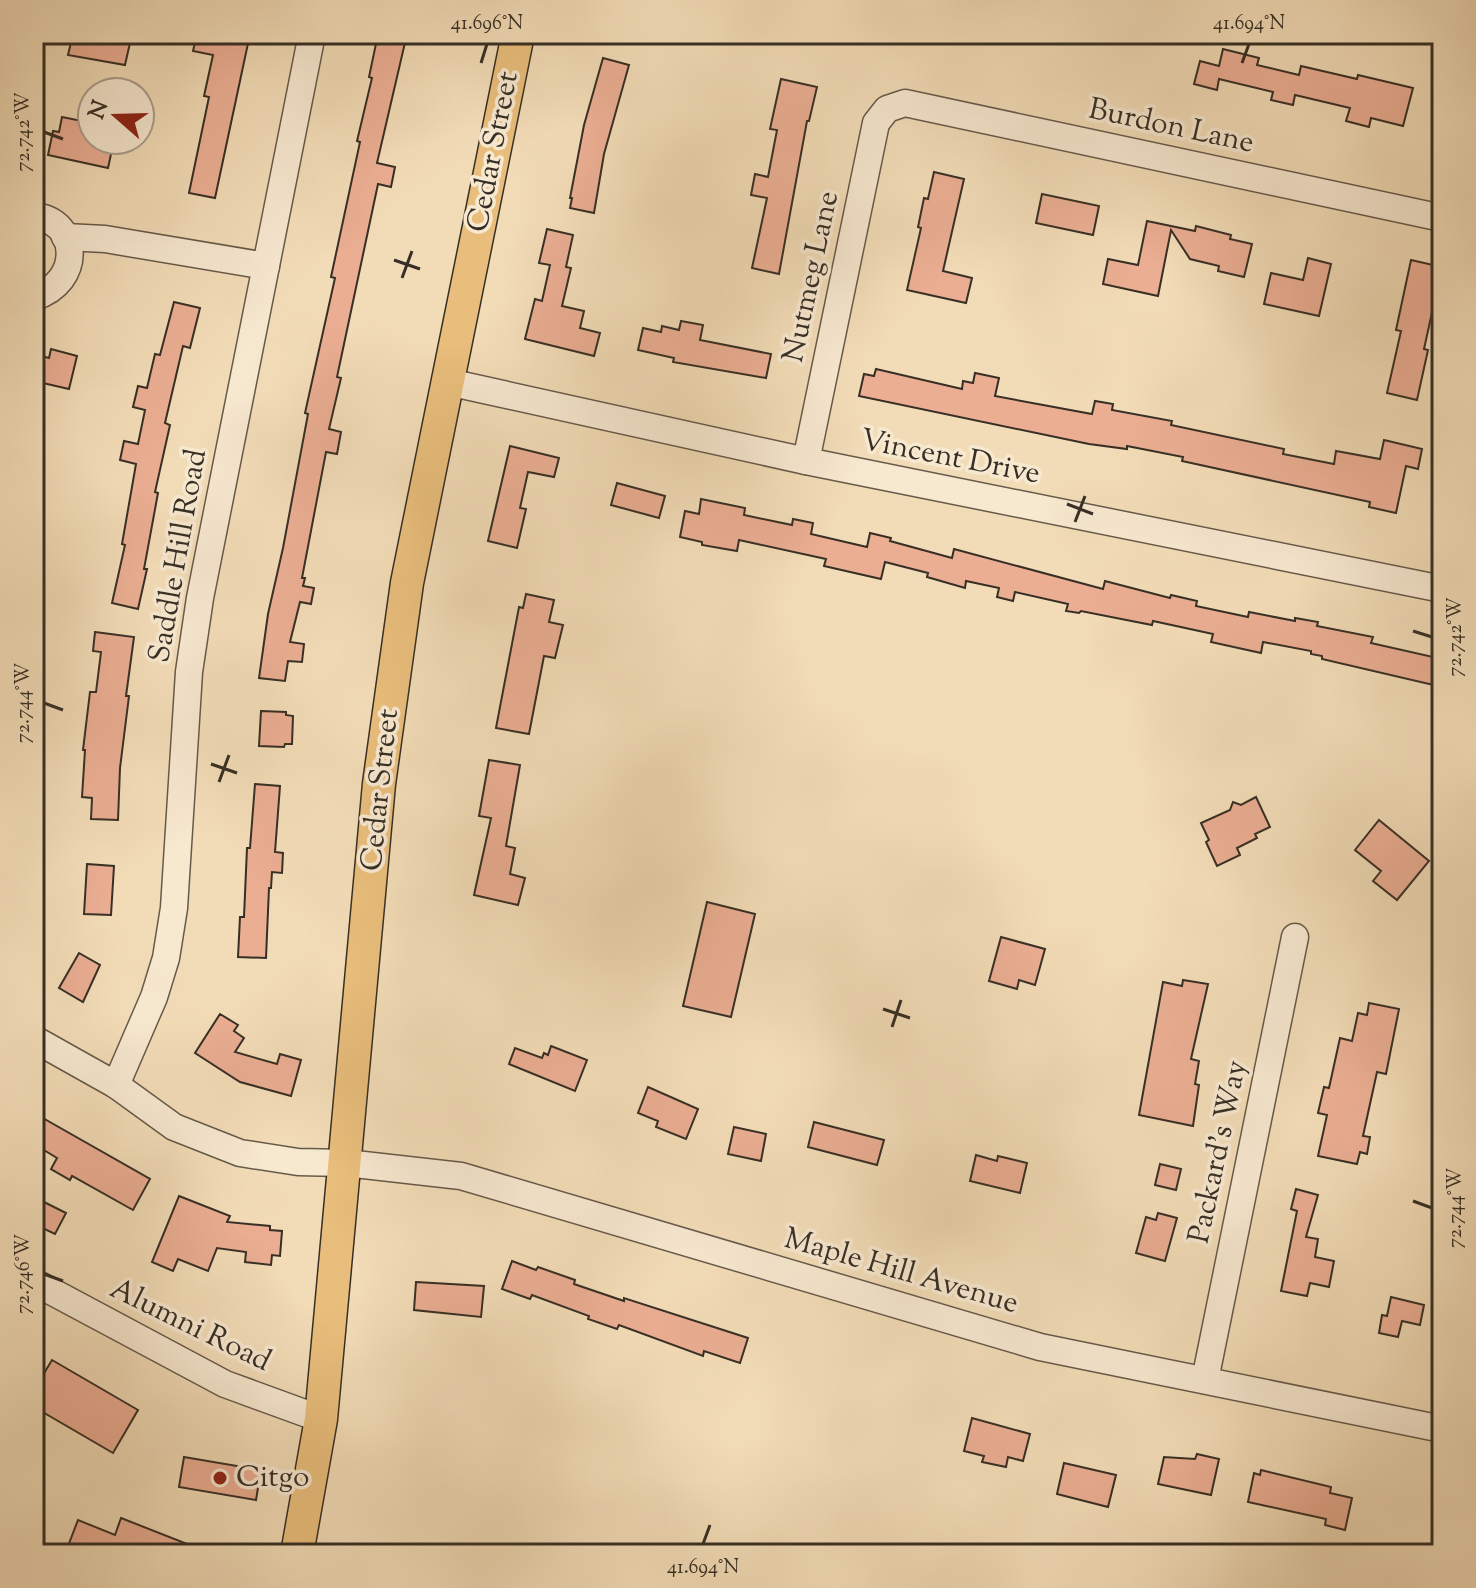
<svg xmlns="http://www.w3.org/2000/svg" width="1476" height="1588" viewBox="0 0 1476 1588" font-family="'Sorts Mill Goudy',serif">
<rect width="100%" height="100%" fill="#f2dcb7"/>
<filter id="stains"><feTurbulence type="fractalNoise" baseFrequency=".0025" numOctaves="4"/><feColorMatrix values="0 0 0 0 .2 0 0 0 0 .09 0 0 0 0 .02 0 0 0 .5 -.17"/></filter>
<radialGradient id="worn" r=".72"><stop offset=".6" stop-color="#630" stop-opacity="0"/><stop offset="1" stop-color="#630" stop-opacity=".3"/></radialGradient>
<g fill="#ebae93" stroke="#372f25" stroke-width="2">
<path d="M73,34H132L125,65L68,55Z"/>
<path d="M197,34H250L215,198L189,193L209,97L204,96L213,55L193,51Z"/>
<path d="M378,34H407L377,163L395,167L391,187L378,184L337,377L341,378L329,429L341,432L337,454L326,452L302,578H305L303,586L314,588L311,604L300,602L290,642L304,644L302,662L288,661L285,681L259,678L268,614L283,548L308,414L305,413L335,278L331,277L360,142L357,141L372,78L369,77Z"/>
<path d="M1223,49L1259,58L1257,65L1299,75L1301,66L1357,79L1358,75L1413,88L1403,126L1371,118L1369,127L1346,121L1350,108L1295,95L1293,105L1271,100L1273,92L1219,79L1217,90L1194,84L1200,61L1219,66Z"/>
<path d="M603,58L629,65L604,154L594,213L570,208L572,198H570L584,125Z"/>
<path d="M781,79L817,87L809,121H807L779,274L752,268L767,198L751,195L755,174L768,177L777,130L770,129Z"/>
<path d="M62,117L92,123V140H114L108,168L48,155L53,131L59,132Z"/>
<path d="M934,172L964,179L943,271L972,278L966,303L907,290L921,228L918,227L924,198L928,199Z"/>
<path d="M1042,194L1099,206L1093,235L1036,223Z"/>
<path d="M1147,221L1195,231L1196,226L1231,235L1230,239L1252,244L1244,277L1218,271L1219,266L1190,259L1171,230L1158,296L1103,284L1108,259L1138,265Z"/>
<path d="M547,229L573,235L566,267L571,268L562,306L584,311L580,328L600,333L594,356L525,339L535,299L542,301L550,265L539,263Z"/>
<path d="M1308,258L1331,264L1319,316L1264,304L1271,273L1303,280Z"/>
<path d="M1411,260L1442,267V296L1436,294L1424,349L1428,350L1417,400L1387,393L1401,331L1396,330Z"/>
<path d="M174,302L200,308L190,348L183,346L165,423L170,425L155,492L158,493L144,569H147L138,609L112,603L125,545L122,544L136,464L120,460L124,441L138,444L145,410L133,407L138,386L147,388L155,354L160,355Z"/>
<path d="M681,321L703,325L700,340L771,354L766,378L673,362L674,358L638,350L643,328L661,332L662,326L679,330Z"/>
<path d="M51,349L77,356L69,389L34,381V354L49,358Z"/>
<path d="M876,369L962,389L963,381L973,383L975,373L999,378L995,396L1092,414L1095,401L1113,404L1112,410L1172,421L1171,425L1284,449L1283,454L1334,464L1336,451L1380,459L1384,440L1422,449L1418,469L1406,466L1396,513L1369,507L1370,502L1182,461L1183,457L1127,446V449L1089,444L859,396L864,374L874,376Z"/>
<path d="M510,446L559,458L554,477L528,472L520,508L526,509L517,548L488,541Z"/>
<path d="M617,483L665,496L659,518L611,505Z"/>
<path d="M701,499L745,508L744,515L792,525L793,519L813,523L811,534L867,547L870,533L891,538L890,541L952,558L954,549L1103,589L1105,581L1170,598L1171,595L1197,601L1196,606L1248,617L1249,612L1295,621V618L1318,622L1317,626L1373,637L1371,643L1442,659V687L1322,659V656L1311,654V651L1263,642L1261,653L1211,642L1213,634L1153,621L1152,625L1081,611L1079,613L1066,611L1068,604L1015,592L1013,601L997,597L999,588L966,581L965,588L927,577L928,573L885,562L881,579L824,566L826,559L739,540L737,551L702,545V542L680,537L685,511L699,514Z"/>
<path d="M526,594L554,600L549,622L563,625L555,658L544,656L529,734L496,728L519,607L523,608Z"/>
<path d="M95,632L134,637L126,696H129L120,768L118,820L91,819L92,798L82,797L85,750H83L90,692H96L101,652L93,651Z"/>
<path d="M261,711L286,712V715L293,716L292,744H285L284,747L259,746Z"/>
<path d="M489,760L520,765L506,846L515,848L510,874L525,878L518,905L474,895L491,818L479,816Z"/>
<path d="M255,784L280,786L275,852L283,853L282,873L272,872L271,888H269L266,958L238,957L240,917H244L247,848H250Z"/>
<path d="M1256,797L1270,827L1255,834L1257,838L1237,848L1240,855L1217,866L1206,842L1209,840L1201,823L1230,810L1233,802L1241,805Z"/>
<path d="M1379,820L1429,861L1397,900L1373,881L1381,871L1355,850Z"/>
<path d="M87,864L114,866L111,915L84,914Z"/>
<path d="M707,902L755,914L731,1017L683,1006Z"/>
<path d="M1001,937L1045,949L1035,985L1019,980L1017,989L989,981Z"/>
<path d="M79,953L100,965L83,1002L59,988Z"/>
<path d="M1183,980L1208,984L1191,1059L1199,1061L1195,1084L1199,1085L1193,1126L1139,1115L1163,982L1182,986Z"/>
<path d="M1369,1003L1399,1009L1386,1074L1377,1072L1363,1136L1370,1137L1367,1154L1360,1152L1357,1164L1318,1156L1327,1115L1318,1113L1324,1087L1329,1088L1340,1038L1352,1041L1358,1013L1367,1015Z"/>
<path d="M220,1014L238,1025L234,1031L244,1038L235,1052L277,1064L280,1054L301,1060L291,1096L240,1082L195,1053Z"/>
<path d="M551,1046L587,1060L575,1091L509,1064L515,1048L542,1058L544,1053L548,1055Z"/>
<path d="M648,1087L698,1109L686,1139L656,1127L658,1121L638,1113Z"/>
<path d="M34,1113L150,1179L133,1210L72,1176L70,1180L51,1169L57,1158L34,1144Z"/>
<path d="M814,1122L884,1140L877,1165L808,1147Z"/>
<path d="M734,1127L766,1134L761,1161L728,1154Z"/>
<path d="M976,1155L997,1161L998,1156L1027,1163L1020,1193L970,1181Z"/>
<path d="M1160,1164L1181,1169L1176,1190L1155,1185Z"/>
<path d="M1296,1189L1318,1195L1306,1237L1318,1239L1315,1257L1334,1261L1329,1287L1310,1283L1307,1296L1281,1291L1297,1211L1291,1209Z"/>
<path d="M179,1196L230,1216L227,1222L270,1226V1230L282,1231L280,1256L272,1255L271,1265L245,1262L246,1252L217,1248L208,1271L178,1259L173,1271L152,1262Z"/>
<path d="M42,1201L66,1213L55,1234L34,1224V1217Z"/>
<path d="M1158,1213L1177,1218L1165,1261L1136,1253L1146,1217L1156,1220Z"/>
<path d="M512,1261L536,1270L538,1267L575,1280L574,1284L624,1301V1298L748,1338L740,1363L704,1351L703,1356L619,1325L617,1329L588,1319L589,1316L532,1295L530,1299L502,1289Z"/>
<path d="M416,1282L484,1286L481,1317L414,1310Z"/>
<path d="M1391,1297L1424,1305L1420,1325L1402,1321L1398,1337L1379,1333L1382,1315L1387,1316Z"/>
<path d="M52,1360L138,1410L113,1453L34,1407V1390Z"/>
<path d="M972,1418L1030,1434L1023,1461L1008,1457L1006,1467L982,1462L984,1456L964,1451Z"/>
<path d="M1197,1454L1219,1459L1211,1495L1158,1484L1164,1457L1195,1459Z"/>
<path d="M184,1457L261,1470L256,1500L179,1487Z"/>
<path d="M1064,1463L1116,1475L1108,1507L1057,1494Z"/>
<path d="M1261,1470L1331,1487L1330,1493L1352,1498L1345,1530L1325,1525L1326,1519L1248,1502L1254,1473L1260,1475Z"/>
<path d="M121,1518L210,1553V1554H65L78,1520L115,1535Z"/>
</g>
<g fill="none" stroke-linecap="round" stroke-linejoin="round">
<defs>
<g id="minor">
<path d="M34,216C80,221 83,282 34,297"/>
<path d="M65,237L105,239L266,266"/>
<path d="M448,382L806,461L1442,589"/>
<path d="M806,461L876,123L887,109L905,103L1442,218"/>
<path d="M34,1039L116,1085L174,1127L240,1153L298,1162L346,1163L461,1176L1040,1347L1442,1429"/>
<path d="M116,1085L154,997L166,958L174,908L189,672L200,598L312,34"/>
<path d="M34,1282L225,1384L321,1419"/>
<path d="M1205,1380L1295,937"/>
</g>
<path id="major" d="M297,1554L321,1419L379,784L407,583L518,34"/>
</defs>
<use href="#minor" stroke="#665a4a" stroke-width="29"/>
<use href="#major" stroke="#372f25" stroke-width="35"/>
<use href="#minor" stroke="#f7e8d0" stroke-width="26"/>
<use href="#major" stroke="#e9be7c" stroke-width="32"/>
</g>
<path fill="none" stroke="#372f25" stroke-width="3" d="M481,63L487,44M1242,63L1249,44M44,132L63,139M394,260L420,269M402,278L412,251M1067,504L1093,514M1075,522L1085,496M1413,631L1432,637M44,703L63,710M211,764L237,773M219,782L229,755M883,1009L910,1018M892,1027L901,1000M1413,1201L1432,1208M44,1274L63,1281M703,1544L710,1525"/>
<circle fill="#8f2418" stroke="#f7e8d0" stroke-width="3" cx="220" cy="1478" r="8"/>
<g text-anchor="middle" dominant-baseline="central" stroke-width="7" stroke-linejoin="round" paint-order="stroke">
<g font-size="30" fill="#372f25" stroke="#f7e8d0">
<text transform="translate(1171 127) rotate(12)">Burdon Lane</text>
<text transform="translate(494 152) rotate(-79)">Cedar Street</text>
<text transform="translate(812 277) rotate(-78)">Nutmeg Lane</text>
<text transform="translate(950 458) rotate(11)">Vincent Drive</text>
<text transform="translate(179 556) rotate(-80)">Saddle Hill Road</text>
<text transform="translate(381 790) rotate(-84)">Cedar Street</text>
<text transform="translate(1219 1152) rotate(-78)">Packard's Way</text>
<text transform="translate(901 1272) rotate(16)">Maple Hill Avenue</text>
<text transform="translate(190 1326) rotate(26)">Alumni Road</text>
</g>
<g font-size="30" fill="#372f25" stroke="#f7e8d0" text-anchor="start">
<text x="236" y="1478">Citgo</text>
</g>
</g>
<rect width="1476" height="1588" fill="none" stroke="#f2dcb7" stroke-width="88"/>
<g transform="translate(116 116) rotate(290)"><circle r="38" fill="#f7e8d0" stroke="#aa9e8c" stroke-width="2"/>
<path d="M0-6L14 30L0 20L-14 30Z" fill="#8f2418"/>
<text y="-12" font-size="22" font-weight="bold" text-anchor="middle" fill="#372f25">N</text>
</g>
<rect x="44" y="44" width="1388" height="1500" fill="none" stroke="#372f25" stroke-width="3"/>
<g font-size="20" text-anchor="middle" fill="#372f25">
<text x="487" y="29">41.696°N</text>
<text x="1249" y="29">41.694°N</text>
<text transform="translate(22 132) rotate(-90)" y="7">72.742°W</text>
<text transform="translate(1454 637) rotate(-90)" y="7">72.742°W</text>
<text transform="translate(22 703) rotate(-90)" y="7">72.744°W</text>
<text transform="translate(1454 1208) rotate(-90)" y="7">72.744°W</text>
<text transform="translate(22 1274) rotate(-90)" y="7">72.746°W</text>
<text x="703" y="1573">41.694°N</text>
</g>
<rect width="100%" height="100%" filter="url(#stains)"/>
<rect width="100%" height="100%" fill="url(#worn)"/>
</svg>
